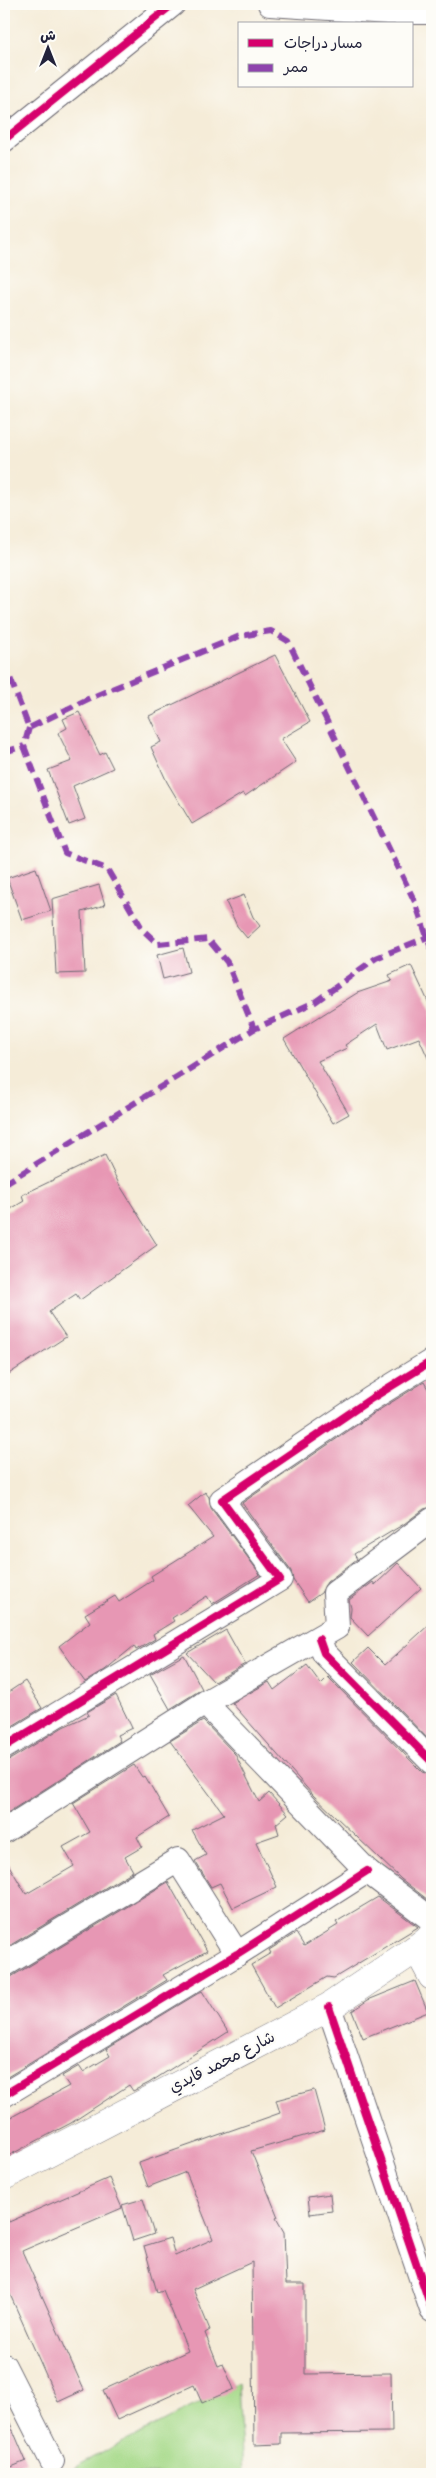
<svg xmlns="http://www.w3.org/2000/svg" width="436" height="2478" viewBox="0 0 436 2478" font-family="Pangolin,'Playpen Sans Arabic',sans-serif">
<rect width="100%" height="100%" fill="#fdfcf7"/>
<filter id="ink" filterUnits="userSpaceOnUse"><feTurbulence type="fractalNoise" baseFrequency=".02" numOctaves="2"/><feDisplacementMap in="SourceGraphic" scale="10" xChannelSelector="R" yChannelSelector="G"/><feConvolveMatrix kernelMatrix="1 2 1 2 8 2 1 2 1" color-interpolation-filters="sRGB"/></filter>
<filter id="wash" filterUnits="userSpaceOnUse"><feTurbulence type="fractalNoise" baseFrequency=".0096" numOctaves="4" result="noise"/><feDisplacementMap in="SourceGraphic" scale="20" xChannelSelector="R" yChannelSelector="G"/><feGaussianBlur stdDeviation="1.12" result="paint"/><feColorMatrix in="noise" values="0 0 0 0 0 0 0 0 0 0 0 0 0 0 0 0 0 1.4 0 .05"/><feComposite in="paint" operator="in"/></filter>
<g filter="url(#wash)">
<rect width="100%" height="100%" fill="#f5ecd8"/>
<path fill="#a5d988" stroke="#647e62" d="M238,2383L243,2474H69L75,2467Z"/>
<g id="blocks">
<g fill="#e797b4">
<path d="M275,655L310,722L281,739L296,762L245,796L243,793L192,824L167,782L151,747L161,742L149,716Z"/>
<path d="M79,712L100,755L105,752L113,768L73,786L85,819L69,825L48,770L72,761L58,733L67,728L63,719Z"/>
<path d="M36,868L51,911L22,920L7,878Z"/>
<path d="M99,885L105,905L82,912L85,973L56,974L52,899Z"/>
<path d="M244,895L253,917L260,926L247,938L237,926L226,902Z"/>
<path d="M183,948L189,972L163,979L157,955Z"/>
<path d="M411,965L432,1010V1067L419,1038L387,1050L377,1024L345,1045L347,1048L318,1061L349,1114L333,1123L284,1039L357,993L392,981L389,975Z"/>
<path d="M105,1155L119,1184L157,1245L80,1300L76,1294L49,1312L66,1337L4,1377V1213L24,1201L22,1195Z"/>
<path d="M424,1382L432,1396V1507L424,1509L404,1524L354,1554L357,1559L327,1582L321,1593L308,1602L293,1580L291,1571L242,1503L379,1410Z"/>
<path d="M205,1492L209,1497L211,1508L260,1574L212,1604L207,1596L172,1618L174,1621L153,1634L155,1639L136,1650L134,1646L105,1670L85,1682L59,1646L90,1622L85,1614L115,1596L119,1602L153,1580L151,1576L213,1537L188,1506Z"/>
<path d="M398,1563L421,1588L368,1636L350,1617L351,1608L349,1600L373,1582L375,1585Z"/>
<path d="M432,1622V1743L353,1662L368,1648L385,1665Z"/>
<path d="M226,1630L245,1664L214,1682L187,1653Z"/>
<path d="M184,1655L202,1689L170,1709L150,1674Z"/>
<path d="M307,1665L321,1684L328,1677L422,1772L432,1775V1903L401,1879L313,1795L232,1703L269,1682L274,1690Z"/>
<path d="M25,1681L42,1708L4,1731V1695Z"/>
<path d="M116,1695L132,1728L117,1735L120,1741L4,1815V1761L11,1759L63,1727L89,1715L87,1712Z"/>
<path d="M203,1721L235,1754L259,1802L269,1793L288,1814L276,1824L279,1834L256,1842L277,1887L233,1908L220,1883L211,1887L195,1861L206,1855L192,1830L224,1814L170,1741Z"/>
<path d="M134,1765L142,1777L145,1776L169,1817L137,1837L142,1847L125,1857L133,1871L4,1949V1857L26,1894L74,1866L63,1847L90,1832L73,1803Z"/>
<path d="M168,1882L207,1951L163,1975L167,1980L4,2079V1979L11,1977Z"/>
<path d="M378,1897L418,1927L334,1978L327,1977L275,2008L251,1965L271,1953L269,1950L296,1933L304,1946L338,1925L336,1922Z"/>
<path d="M415,1981L428,2012L363,2038L352,2011L368,2000Z"/>
<path d="M202,1991L228,2032L149,2083L133,2091L129,2085L71,2123L4,2158V2121L69,2086L62,2076L79,2066L83,2072L110,2056L106,2049Z"/>
<path d="M314,2090L325,2130L251,2151L278,2217L276,2218L284,2232L286,2284H305V2374L391,2373L392,2432L281,2433V2444L254,2445L252,2262L193,2289L210,2330L205,2333L218,2366L223,2364L234,2389L202,2403L194,2385L117,2420L103,2390L188,2351L163,2290L157,2292L144,2246L170,2238L175,2256L213,2239L186,2172L148,2187L139,2163L280,2113L276,2100Z"/>
<path d="M109,2178L122,2208L22,2251L84,2390L58,2402L4,2281V2210L9,2222Z"/>
<path d="M330,2194L332,2211L310,2214L308,2197Z"/>
<path d="M143,2199L154,2234L133,2241L122,2205Z"/>
<path d="M4,2409L26,2461L4,2470Z"/>
</g>
</g>
</g>
<g filter="url(#ink)">
<use href="#blocks" fill-opacity="0" stroke="#6c6972" stroke-width="1"/>
<g fill="none" stroke-linecap="round" stroke-linejoin="round">
<defs>
<g id="street">
<path d="M270,4L388,12H432"/>
<path d="M4,140L173,4"/>
<path d="M319,1639L324,1653L432,1762"/>
<path d="M205,1703L367,1871L432,1920"/>
<path d="M4,1747L280,1579L222,1500L372,1398L432,1361"/>
<path d="M4,1831L205,1703L337,1627L335,1593L432,1520"/>
<path d="M4,1965L178,1860L237,1954"/>
<path d="M329,2007L432,2310"/>
<path d="M4,2095L237,1954L367,1871"/>
<path d="M4,2366L52,2461"/>
</g>
<g id="secondary">
<path d="M417,1948L432,1976"/>
<path d="M4,2176L329,2007L417,1948L432,1936"/>
</g>
</defs>
<use href="#street" stroke="#6c6972" stroke-width="26"/>
<use href="#secondary" stroke="#6c6972" stroke-width="29"/>
<use href="#street" stroke="#fff" stroke-width="24"/>
<use href="#secondary" stroke="#fff" stroke-width="28"/>
<g stroke="#8e44ad" stroke-width="6" stroke-dasharray="12 6" stroke-linecap="butt">
<path d="M4,662L29,728L90,698L240,636L271,631L288,641L415,902L432,951"/>
<path d="M29,728L24,746L65,853L107,869L143,930L158,944L208,939L227,962L254,1029"/>
<path d="M4,752L24,746"/>
<path d="M4,1184L254,1029L315,1002L376,958L430,936"/>
</g>
<defs>
<g id="cycleway">
<path d="M4,140L173,4"/>
<path d="M319,1639L324,1653L432,1762"/>
<path d="M4,1747L280,1579L222,1500L372,1398L432,1361"/>
<path d="M329,2007L432,2310"/>
<path d="M4,2095L237,1954L367,1871"/>
</g>
</defs>
<use href="#cycleway" stroke="#fdfcf7" stroke-width="11"/>
<use href="#cycleway" stroke="#d6006c" stroke-width="8"/>
</g>
</g>
<g text-anchor="middle" dominant-baseline="central" stroke-width="5" stroke-linejoin="round" paint-order="stroke">
<g font-size="16" fill="#22223b" stroke="#fdfcf7">
<text transform="translate(222 2062) rotate(-27)">شارع محمد قايدي</text>
</g>
</g>
<rect width="436" height="2478" fill="none" stroke="#fdfcf7" stroke-width="20"/>
<rect x="238" y="22" width="175" height="65" fill="#fdfcf7" stroke="#a5a5ac"/>
<rect x="248" y="39" width="25" height="8" fill="#d6006c" stroke="#a5a5ac"/>
<text x="284" y="48" font-size="15" fill="#22223b">مسار دراجات</text>
<rect x="248" y="64" width="25" height="8" fill="#8e44ad" stroke="#a5a5ac"/>
<text x="284" y="72" font-size="15" fill="#22223b">ممر</text>
<g transform="translate(48 48)" stroke="#fdfcf7" stroke-width="4" paint-order="stroke">
<path d="M0-4L9 19L0 12L-9 19Z" fill="#22223b"/>
<text y="-8" font-size="14" font-weight="bold" text-anchor="middle" fill="#22223b">ش</text>
</g>
</svg>
